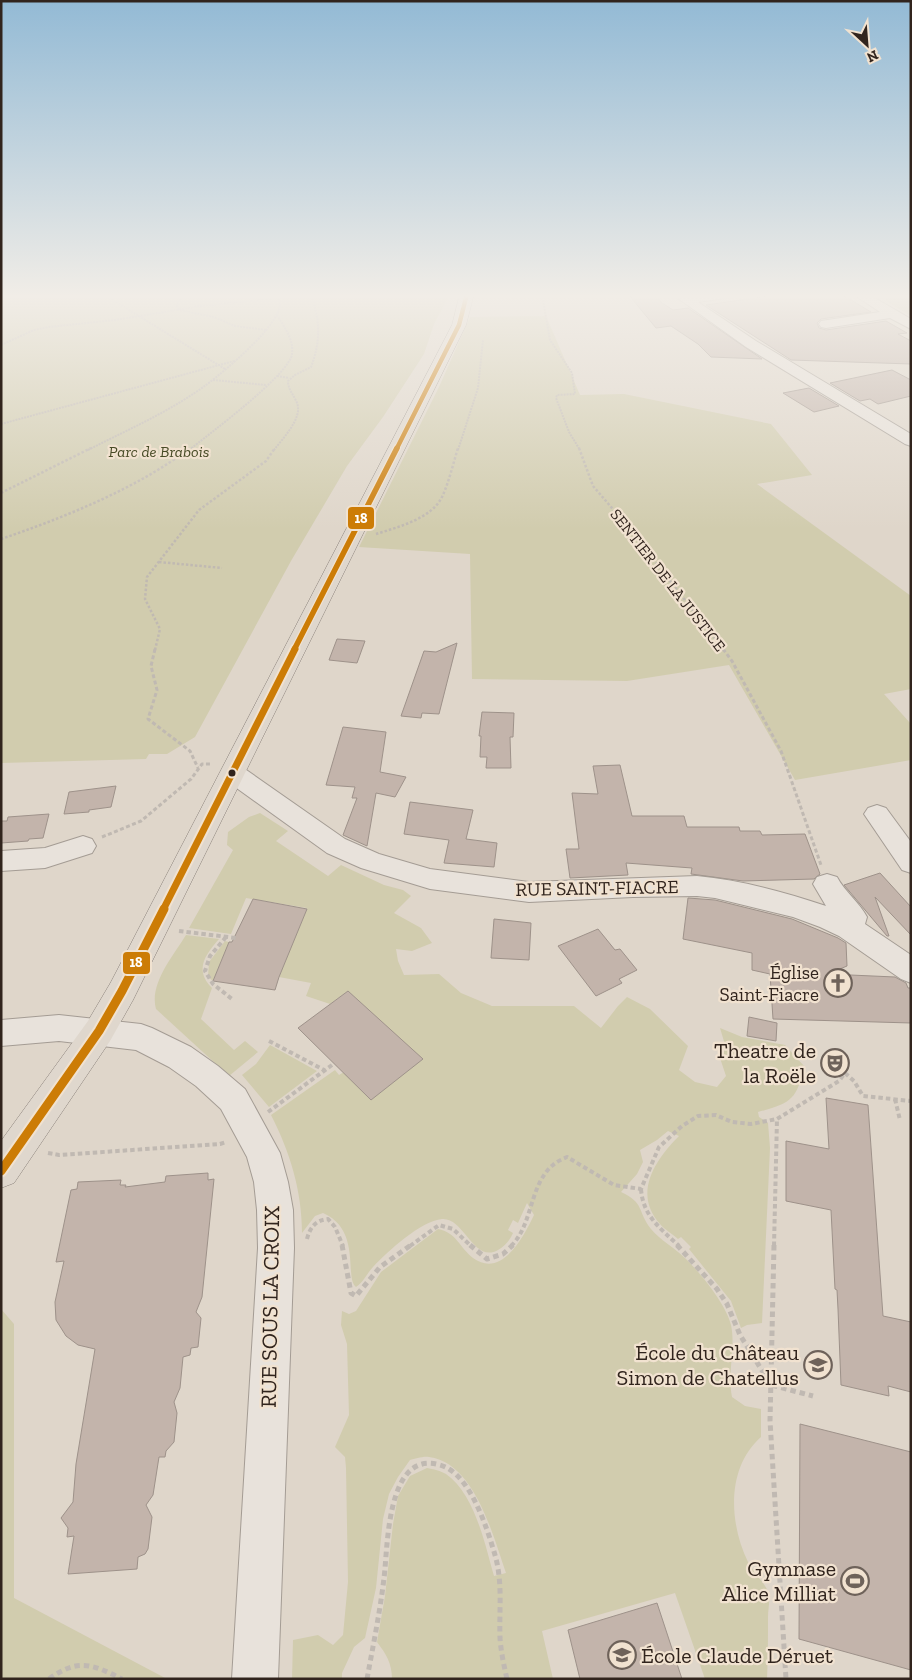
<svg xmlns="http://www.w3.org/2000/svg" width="912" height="1680" viewBox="0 0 912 1680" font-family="'Zilla Slab',serif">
<rect width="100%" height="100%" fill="#dfd6ca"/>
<g fill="#d1ccae">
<path d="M1,294H450L434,324L424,354L383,417L347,466L291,561L195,737L167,754H149L146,759L1,763Z"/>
<path d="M546,316L580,395L624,394L771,424L812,475L757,484L911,596V689L884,694L911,724V760L795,780L729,665L627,681L472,679L470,554L359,547L439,387L470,317Z"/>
<path d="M260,813L288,831L276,841L328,876L341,865L384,885L403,890L411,896L394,913L421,928L432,943L412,951L396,949L398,961L404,975L439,974L461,993L492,1006H574L601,1028L618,1006L627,997L650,1009L688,1046L679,1070L695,1082L717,1087L726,1076L720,1058L726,1048L720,1028L742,1037L785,1045L804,1066C797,1100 791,1103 758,1112L759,1117L768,1123L770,1148L762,1323L747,1325L741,1328L731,1301L689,1249L691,1247L681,1237L678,1239C673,1234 665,1230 660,1224C632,1193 656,1159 679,1136L668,1131L657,1140L640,1150L643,1162L637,1174L621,1192C645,1203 637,1211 651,1229C660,1240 675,1248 686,1259C701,1274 726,1304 731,1325C736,1348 727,1373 732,1397L745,1406L761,1409V1437C726,1468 729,1523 748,1562C753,1571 767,1586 769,1594C770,1601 768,1610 768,1617C768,1638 768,1658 767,1679H705L675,1593L542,1631L553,1679H392C392,1663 386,1654 377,1642L385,1596L393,1524L398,1496L410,1476L427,1468C433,1469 441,1471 446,1474C475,1494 485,1545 494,1576L506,1573C493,1536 475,1463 429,1457C423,1456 415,1459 410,1460L398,1477L389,1494L383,1519L376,1588L365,1638L354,1647L342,1673V1679H292L293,1640L318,1635L333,1645L343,1635L348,1582L346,1468L345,1457L335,1447L349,1415L347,1344L341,1325L342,1311L349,1314L356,1311L381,1272L438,1229C456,1232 460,1248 473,1258C502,1279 524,1236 534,1215L527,1203L518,1223L513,1220L508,1230L513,1233C510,1240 505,1246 498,1250C474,1264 464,1217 442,1219C421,1221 388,1251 373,1267C367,1273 364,1282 356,1287C344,1278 362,1230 323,1213L315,1216L302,1233C302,1191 290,1152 271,1115L335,1070L339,1075L344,1072L371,1100L422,1059L348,991L330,1004L306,996L311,983L279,977L307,908L246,898L231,934L189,928L233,850L227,845L228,832L249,817Z"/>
<path d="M186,935L219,939C205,955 194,970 212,988L201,1019L234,1050L245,1041L258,1052L229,1076L156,1009C149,984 173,956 186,935Z"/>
<path d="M225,941L229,942L213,981L208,977L209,962Z"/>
<path d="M270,1045L317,1071L269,1107L242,1075L256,1064Z"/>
<path d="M1,1309L14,1324V1598L167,1679H1Z"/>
</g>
<path fill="#cbc6ad" d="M883,294H911V316L886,301Z"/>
<g fill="#c3b4ab" stroke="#9e928a">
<path d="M628,294H654L662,303L673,310L688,308L762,359L711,357L698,344L671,326L656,328Z"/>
<path d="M783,294H841L871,312L821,319L817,323L819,328L826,330L886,321L907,333L898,334L911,341V364L791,360L706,305Z"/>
<path d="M892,370L911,380V396L878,404L870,399L860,401L830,383Z"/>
<path d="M809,388L839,406L814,412L783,393Z"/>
<path d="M337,639L365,641L357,663L329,660Z"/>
<path d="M457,643L439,714L422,713L421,718L401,716L424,651L436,652Z"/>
<path d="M482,712L514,713L513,737H510L511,768H486L487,757H480L481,736H479Z"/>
<path d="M343,727L386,732L380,772L406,777L395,797L376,793L367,846L343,835L357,798H352L355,787L326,785Z"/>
<path d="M620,765L632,816H684L687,827H739L740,831H760L762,835L805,834L820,874L814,879L743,881L691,874L692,868L626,863L628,875L570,878L566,849H579L572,793L598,794L593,766Z"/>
<path d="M116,786L111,807L89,810V812L64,814L69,792Z"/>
<path d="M410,802L473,810L466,839L497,843L494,867L444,863L449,840L404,834Z"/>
<path d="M49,814L43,838L29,839L28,841L1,843V821H7L8,817Z"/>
<path d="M880,873L911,907V935L875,897L889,936H887L844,885Z"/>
<path d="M688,898L715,900L792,919L838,938L846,943L847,966L828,974L895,977L906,983L908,988H911V1023L773,1019L770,974L752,970V953L683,939Z"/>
<path d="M253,899L307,909L279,977L275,990L213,981L229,942H232Z"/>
<path d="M494,919L531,923L529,960L491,958Z"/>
<path d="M598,929L615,950L620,949L637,970L619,979L622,983L596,996L558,946Z"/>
<path d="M348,991L423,1059L371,1100L298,1028Z"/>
<path d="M749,1017L777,1023L776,1041L747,1036Z"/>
<path d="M826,1098L868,1105L883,1316L911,1322V1392L888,1386L889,1396L841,1385L838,1309L837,1290L835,1289L831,1210L786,1201V1141L829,1149Z"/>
<path d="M208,1173V1180L214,1179L202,1297L196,1312L201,1318L198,1347L191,1348L190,1355L183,1357L180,1388L174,1402L177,1413L174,1442L166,1451L165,1457H159L153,1495L146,1505L152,1517L148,1549L145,1554L138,1557L137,1569L68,1574L74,1536L67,1537L68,1528L61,1518L73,1502L76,1464L95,1349L78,1345L66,1336L56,1320L55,1302L64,1261L56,1262L71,1190L77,1189L78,1182L121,1180L120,1185H126L125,1187L165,1182L166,1176Z"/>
<path d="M800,1424L911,1452V1670L799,1639Z"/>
<path d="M657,1603L682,1679H580L568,1630Z"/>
</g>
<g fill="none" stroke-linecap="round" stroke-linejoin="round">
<defs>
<g id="minor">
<path d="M672,294L689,296L731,294L725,298L698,302L756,341L911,434V446L905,444L746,347Z"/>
<path d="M853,294H868L911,319V329L890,318L826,328L821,327L819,324L821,321L880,312Z"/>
<path d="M233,765L242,767L345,839L379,854L430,869L529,882L697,876C740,880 785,892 826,906L813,884L817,877L827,874L837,877C845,892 859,902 867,917L865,924L911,955V983L901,979L839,936L820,927L793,917L715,898L697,896L633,897L529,902L430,889L361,868L327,853L224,779L221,773L224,767Z"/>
<path d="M877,805L886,808L911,842V873L902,870L864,814L868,808Z"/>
<path d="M83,836L92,839L96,846L92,853L45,868L1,871V851L45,848Z"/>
<path d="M59,1015L141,1024L152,1028L191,1047L218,1066L245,1089L280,1153L288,1182L293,1210L294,1248L278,1679H232L258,1248L257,1210L254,1182L247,1157L221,1109L196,1086L169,1067L136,1050L59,1041L1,1046V1020Z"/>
</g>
<path id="major" d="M460,294H474L466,325L133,1000L110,1041L14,1183L1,1188V1141L88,1021L111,982L452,325Z"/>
</defs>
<use href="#minor" stroke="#a49c94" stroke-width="2"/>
<use href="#major" stroke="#8a817a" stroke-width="1"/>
<g stroke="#c0b9b2" stroke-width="2" stroke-dasharray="2 1" stroke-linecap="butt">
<path d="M103,294L225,369"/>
<path d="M190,294L179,300L177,306L179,310L214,317L235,326L266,330"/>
<path d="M542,294L550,340L572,373L575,394L557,395L556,398L569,432L580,450"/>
<path d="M1,345L34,330L49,327L115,320L201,306L279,298"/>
<path d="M277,376L289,378"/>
<path d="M213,380L266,385"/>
<path d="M1,424L234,361"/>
<path d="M88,450C123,432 160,416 193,394C214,381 273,332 279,309C281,303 279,299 277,294"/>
<path d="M189,450C208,435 290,374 292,354C294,339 284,327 277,315"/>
<path d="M274,450C283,438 303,418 297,403C294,395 288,390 288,381L295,375L311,367C321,341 320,320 311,294"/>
<path d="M458,450L478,388L483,340"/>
</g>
<g stroke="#c0b9b2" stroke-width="2.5" stroke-dasharray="2.5 2" stroke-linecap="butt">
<path d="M579,448L593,486L624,522L724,650"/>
<path d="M1,493L91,448"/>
<path d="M376,534C398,527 431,519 442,497C449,482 453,464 458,448"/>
<path d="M1,539C63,518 138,488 190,448"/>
<path d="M159,562L222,568"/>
<path d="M155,650L160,629L145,599L147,577L199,510L266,461L275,448"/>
</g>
<g stroke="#c0b9b2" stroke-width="3" stroke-dasharray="4 2.5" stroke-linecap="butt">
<path d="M155,649L151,666L157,690L148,719L190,751L198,768"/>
<path d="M723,649L732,661L781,751L821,865"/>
<path d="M102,837L141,821L191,779L202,764H212"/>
</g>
<g stroke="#c0b9b2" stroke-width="4" stroke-dasharray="4.5 3" stroke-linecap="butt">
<path d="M179,931L236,938"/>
<path d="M226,937L210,956L205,971L213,984L232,999"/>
<path d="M269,1041L324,1070"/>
<path d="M895,1099L900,1120"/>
<path d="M268,1112L332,1065"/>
<path d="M48,1153L59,1155L220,1144L226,1142"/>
<path d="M641,1189C643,1216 660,1228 679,1246"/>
<path d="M307,1239C310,1227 316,1220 328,1219L335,1227L343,1246"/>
<path d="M410,1246L439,1225L453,1229L471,1246"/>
<path d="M511,1246C533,1225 529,1185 553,1165C557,1161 563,1159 567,1157L614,1185L641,1189L659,1147L682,1126L698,1116L716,1115L732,1122L751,1124L777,1119L839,1081L845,1073L854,1081L863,1096L911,1101"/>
<path d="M774,1246L777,1119"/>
</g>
<g stroke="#c0b9b2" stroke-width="5" stroke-dasharray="5.5 4" stroke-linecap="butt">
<path d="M342,1245L351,1293L356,1296L380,1267L411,1245"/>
<path d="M470,1245L487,1259L503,1254L513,1245"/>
<path d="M677,1245L717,1289L727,1304L740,1335L771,1385L813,1396"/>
<path d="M774,1245L770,1421L786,1679"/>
<path d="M49,1679C78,1658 92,1664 122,1679"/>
<path d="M367,1679C373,1646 380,1612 384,1578C388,1548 386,1449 440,1465C470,1473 487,1528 495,1555C503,1583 499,1610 500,1638C501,1652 504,1666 507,1679"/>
</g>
<use href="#minor" fill="#e8e2db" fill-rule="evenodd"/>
<use href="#major" fill="#dfd7cd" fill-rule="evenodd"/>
<defs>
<path id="bus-1-far3" d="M396,450L459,325L467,294"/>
<path id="bus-1-far2" d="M294,650L397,448"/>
<path id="bus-1-far1" d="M163,910L295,649"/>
<path id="bus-1" d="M1,1171L99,1031L122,991L164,909"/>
</defs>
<use href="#bus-1-far3" stroke="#f1e2d0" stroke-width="6"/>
<use href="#bus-1-far2" stroke="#f1e2d0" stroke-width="8"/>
<use href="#bus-1-far1" stroke="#f1e2d0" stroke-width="11"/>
<use href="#bus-1" stroke="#f1e2d0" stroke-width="13"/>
<use href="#bus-1-far3" stroke="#cc7c06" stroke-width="4.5"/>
<use href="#bus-1-far2" stroke="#cc7c06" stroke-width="5.5"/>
<use href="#bus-1-far1" stroke="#cc7c06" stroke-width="7"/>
<use href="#bus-1" stroke="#cc7c06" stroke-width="9"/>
</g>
<linearGradient id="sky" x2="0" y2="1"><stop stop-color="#93bad5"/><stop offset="0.56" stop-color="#f1ede7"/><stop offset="1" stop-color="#f1ede7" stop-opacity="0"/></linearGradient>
<rect width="912" height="529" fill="url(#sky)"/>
<defs>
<symbol id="church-ring" viewBox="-11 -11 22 22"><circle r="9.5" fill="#f1e2d0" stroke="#6e625a" stroke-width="1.5"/><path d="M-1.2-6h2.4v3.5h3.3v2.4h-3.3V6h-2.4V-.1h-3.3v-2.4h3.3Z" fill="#6e625a"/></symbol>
<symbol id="theatre-ring" viewBox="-11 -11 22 22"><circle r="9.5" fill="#f1e2d0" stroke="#6e625a" stroke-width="1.5"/><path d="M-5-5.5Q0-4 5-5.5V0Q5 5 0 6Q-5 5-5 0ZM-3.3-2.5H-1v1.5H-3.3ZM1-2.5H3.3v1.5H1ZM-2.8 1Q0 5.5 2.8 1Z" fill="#6e625a"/></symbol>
<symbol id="school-ring" viewBox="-11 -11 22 22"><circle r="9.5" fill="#f1e2d0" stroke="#6e625a" stroke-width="1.5"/><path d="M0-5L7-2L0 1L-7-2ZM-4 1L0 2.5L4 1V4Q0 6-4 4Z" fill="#6e625a"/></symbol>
<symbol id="stadium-ring" viewBox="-11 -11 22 22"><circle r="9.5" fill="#f1e2d0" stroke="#6e625a" stroke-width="1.5"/><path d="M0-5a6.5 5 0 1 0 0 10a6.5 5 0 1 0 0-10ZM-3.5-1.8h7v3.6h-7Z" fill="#6e625a"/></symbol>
</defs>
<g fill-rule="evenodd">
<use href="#church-ring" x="822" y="967" width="32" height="32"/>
<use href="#theatre-ring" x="819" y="1047" width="32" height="32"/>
<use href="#school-ring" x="802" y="1349" width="32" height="32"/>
<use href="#stadium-ring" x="839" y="1565" width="32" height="32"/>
<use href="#school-ring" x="606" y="1639" width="32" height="32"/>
</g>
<circle fill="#31241d" stroke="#f1e2d0" stroke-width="2" cx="232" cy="773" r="4.5"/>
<g text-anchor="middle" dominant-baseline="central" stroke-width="4.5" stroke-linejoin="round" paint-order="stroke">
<g font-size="16" font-style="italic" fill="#484b26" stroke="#f1e2d0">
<text x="159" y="451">Parc de Brabois</text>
</g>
<g font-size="16" fill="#31241d" stroke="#f1e2d0">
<text transform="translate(668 580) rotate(52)">SENTIER DE LA JUSTICE</text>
</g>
<g font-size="19" fill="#31241d" stroke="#f1e2d0">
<text transform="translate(597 888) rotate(-1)">RUE SAINT-FIACRE</text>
</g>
<g font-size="19" fill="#31241d" stroke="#f1e2d0" text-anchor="end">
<text x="819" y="972">Église<tspan x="819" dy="22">Saint-Fiacre</tspan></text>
</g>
<g font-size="22" fill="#31241d" stroke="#f1e2d0" text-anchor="end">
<text x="816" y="1050">Theatre de<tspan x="816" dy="25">la Roële</tspan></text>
<text x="799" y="1352">École du Château<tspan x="799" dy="25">Simon de Chatellus</tspan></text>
<text x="836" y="1568">Gymnase<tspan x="836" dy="25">Alice Milliat</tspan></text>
<text x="641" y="1655" text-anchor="start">École Claude Déruet</text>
</g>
<g font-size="22" fill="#31241d" stroke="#f1e2d0">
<text transform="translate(270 1307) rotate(-89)">RUE SOUS LA CROIX</text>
</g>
</g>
<g stroke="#f1e2d0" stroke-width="2">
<rect x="347" y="506" width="28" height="24" rx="5" fill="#cc7c06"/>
<rect x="122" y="951" width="29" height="24" rx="5" fill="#cc7c06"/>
</g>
<g font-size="14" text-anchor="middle" font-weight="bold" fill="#fff">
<text x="361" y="523">18</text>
<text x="136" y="967">18</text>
</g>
<rect width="912" height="1680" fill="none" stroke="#31241d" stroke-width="5"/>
<g transform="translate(867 45) rotate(154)" stroke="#f1e2d0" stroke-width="4" paint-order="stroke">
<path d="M0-4L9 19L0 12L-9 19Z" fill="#31241d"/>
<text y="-8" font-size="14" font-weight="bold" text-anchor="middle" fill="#31241d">N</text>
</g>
</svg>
